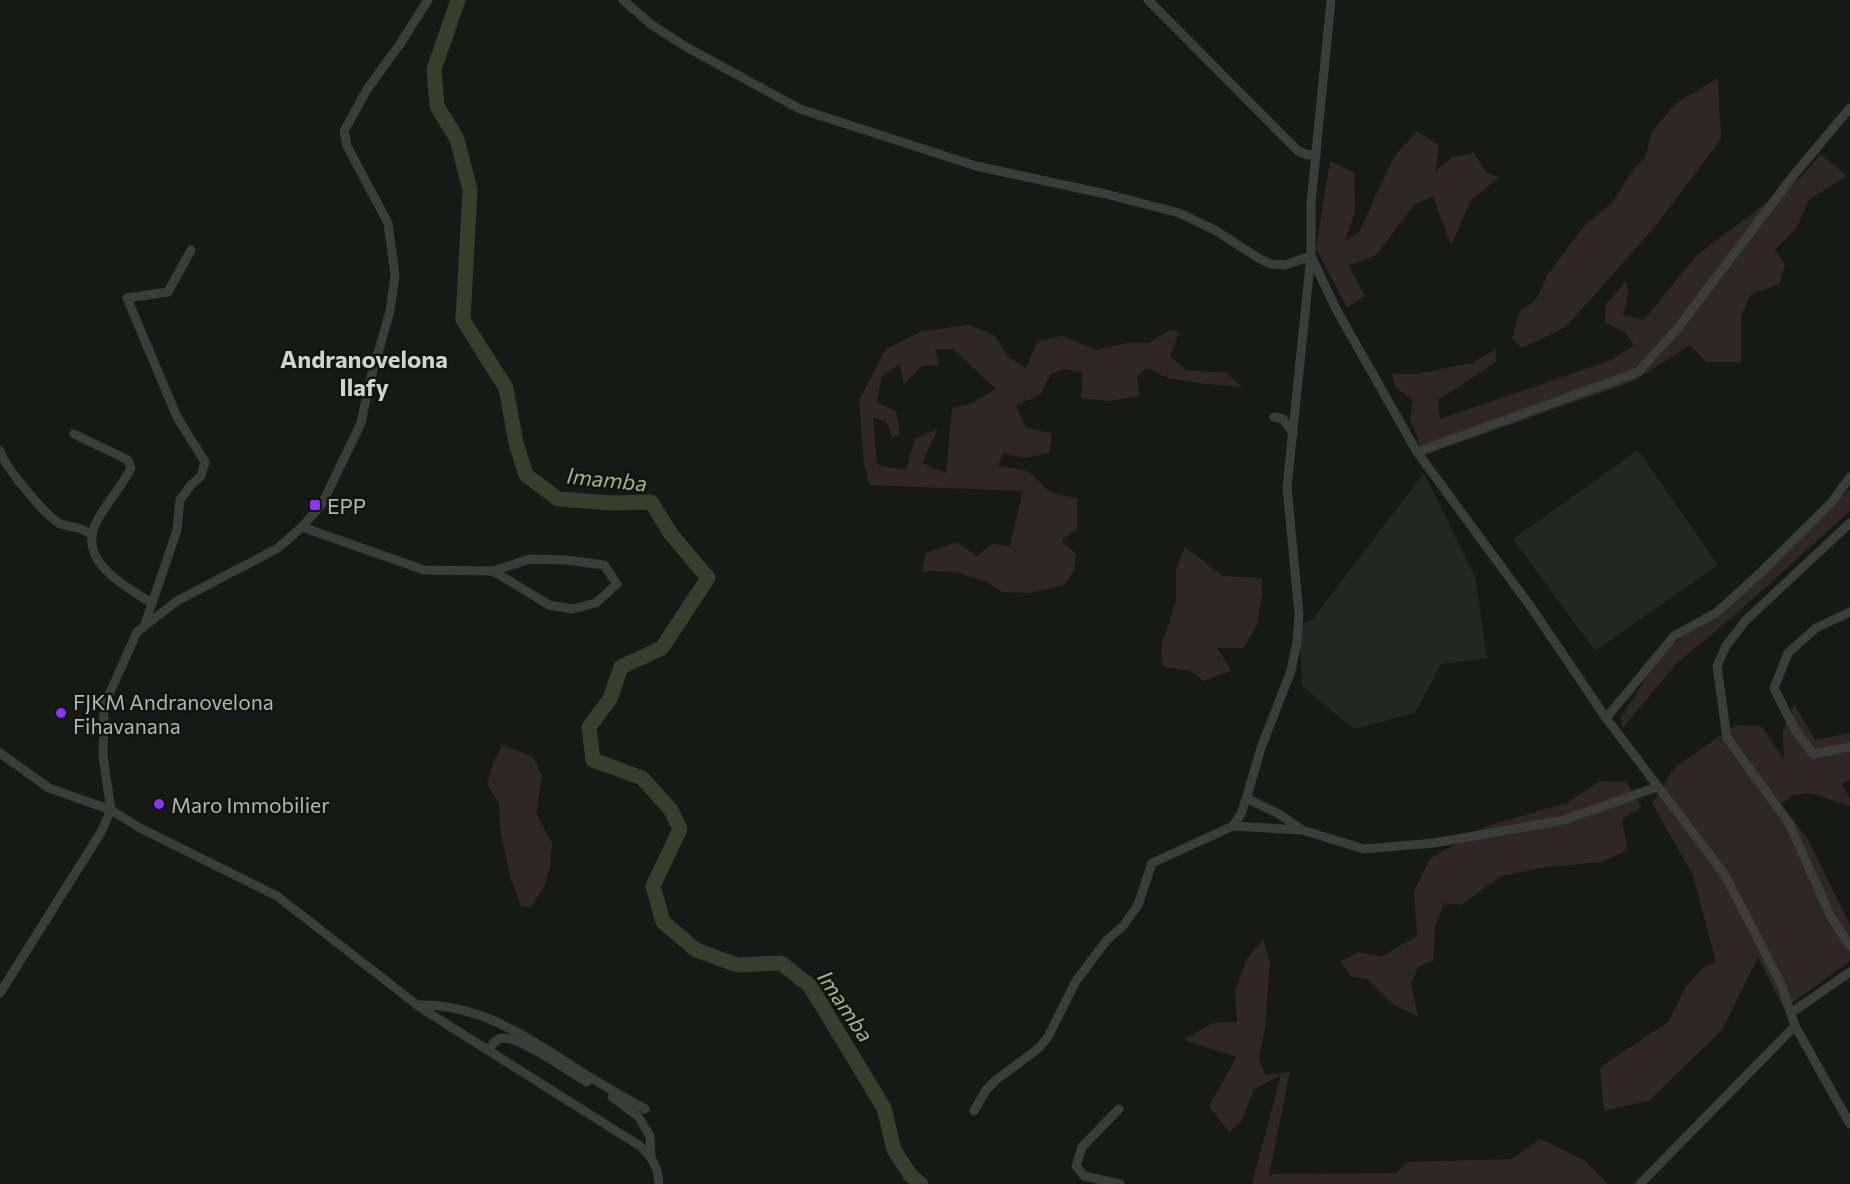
<svg xmlns="http://www.w3.org/2000/svg" width="1850" height="1184" viewBox="0 0 1850 1184" font-family="Commissioner,sans-serif">
<rect width="100%" height="100%" fill="#171916"/>
<g fill="#232622">
<path d="M1638,450L1718,565L1595,651L1513,539Z"/>
<path d="M1424,473L1475,577L1487,658L1441,664L1415,713L1354,729L1302,686L1300,625L1312,620Z"/>
</g>
<g fill="#312627" fill-rule="evenodd">
<path d="M1718,78L1721,139L1654,228L1566,327L1522,348L1512,339L1520,311L1536,300L1548,274L1586,224L1611,204L1632,172L1646,156L1651,133L1675,104Z"/>
<path d="M1417,131L1439,146L1435,172L1452,157L1474,153L1486,172L1499,178L1471,200L1451,245L1433,197L1415,204L1376,255L1349,266L1365,296L1347,307L1316,249L1330,161L1354,172L1355,211L1345,241L1359,232L1394,157Z"/>
<path d="M1821,154L1847,176L1809,199L1797,227L1775,250L1785,265L1779,284L1750,295L1741,316V362H1706L1690,345L1634,381L1424,455L1410,420L1413,400L1395,387L1392,374H1416L1472,363L1496,349V362L1454,390L1438,399L1440,419L1612,360L1634,345L1625,332L1605,323L1606,304L1626,281L1628,294L1623,315L1644,320L1697,255L1802,176Z"/>
<path d="M969,325L994,335L1008,357L1026,368L1037,342L1062,336L1097,350L1127,343H1149L1172,329L1179,332L1170,356L1186,370L1226,373L1242,387L1205,384L1168,378L1147,368L1137,376L1139,396L1108,401L1081,398L1083,373L1066,369L1051,374L1040,395L1016,405L1026,428L1052,433L1049,453L1024,458L1003,453L998,466L1028,471L1050,492L1077,499V529L1061,541L1076,554L1074,571L1064,585L1028,593L1002,592L985,581L955,572L922,571L926,553L957,542L977,556L992,544L1010,546L1023,491L870,485L864,464L859,400L886,349L923,331ZM935,349H953L996,389L972,403L952,408L946,473L922,463L938,429L915,439L906,470L877,465L873,418L886,421L892,438L900,434L896,411L877,402L881,377L900,364L904,384L922,366L939,365Z"/>
<path d="M1850,490V511L1736,614L1677,663L1622,729L1621,717L1662,653L1684,636L1711,621L1760,579L1842,496Z"/>
<path d="M1185,547L1223,576L1262,578V595L1256,628L1243,648H1217L1231,671L1204,681L1190,671L1162,666L1161,646L1176,602V570Z"/>
<path d="M1794,704L1815,740L1850,733V780L1842,784L1850,799V806L1809,793L1793,795L1781,804L1807,838L1850,925V961L1784,1009L1758,957L1723,1029L1650,1100L1604,1111L1600,1067L1668,1022L1686,986L1704,967L1716,962L1693,875L1652,803L1675,767L1736,725L1761,726L1784,759L1783,731Z"/>
<path d="M502,745L532,756L542,775L536,813L552,843L550,868L543,889L531,907L521,906L511,880L500,828L499,803L487,784L494,760Z"/>
<path d="M1600,781L1626,782L1642,807L1622,819L1627,850L1602,862L1547,867L1501,876L1461,905L1444,903L1435,928L1433,961L1418,967L1411,984L1418,1017L1390,1002L1368,980L1351,976L1340,962L1358,952L1381,957L1417,936L1414,891L1430,859L1486,826L1567,803Z"/>
<path d="M1263,939L1270,963L1265,1027L1259,1058L1265,1075L1290,1072L1269,1174L1396,1173L1408,1162L1511,1159L1541,1139L1585,1161L1608,1184H1252L1281,1075L1254,1089L1242,1120L1229,1132L1209,1106L1237,1057L1184,1040L1212,1023L1237,1022L1235,992L1246,960Z"/>
</g>
<g fill="none" stroke-linecap="round" stroke-linejoin="round">
<path stroke="#393d2c" stroke-width="15" d="M458,0L434,69L437,106L457,139L470,190L463,320L506,388L516,443L526,475L558,499L612,503L651,502L671,534L708,578L662,648L621,667L610,699L589,727L593,760L642,778L671,810L680,829L653,886L663,922L696,950L737,965L781,963L810,986L884,1108L894,1150L911,1176L921,1184"/>
<g stroke="#3a3e37" stroke-width="9">
<path d="M623,0L652,25L688,48L800,109L976,166L1106,194L1179,213L1215,230L1260,259L1271,264L1285,265L1311,256L1287,487L1299,614L1297,642L1291,671L1261,748L1247,796L1250,800L1279,814L1302,830"/>
<path d="M1148,0L1298,151L1308,155L1316,154"/>
<path d="M1331,0L1311,203V256L1336,309L1417,452L1533,610L1606,718L1725,875L1781,984L1795,1026L1850,1124"/>
<path d="M1274,417L1283,419L1293,433"/>
<path d="M74,434L128,460L131,468C122,486 108,501 98,519C74,560 124,585 152,603"/>
<path d="M0,451C4,466 48,519 61,524C75,529 77,525 92,535"/>
<path d="M1417,452L1638,372L1677,329L1793,176L1850,108"/>
<path d="M1850,523L1745,621L1726,646L1717,666L1727,738L1789,823L1831,917L1850,946"/>
<path d="M302,527L424,570L493,571L549,605L572,609L596,603L617,584L604,565L566,560L530,559L493,571"/>
<path d="M1850,612L1816,628L1788,653L1774,688L1794,728L1813,754L1850,747"/>
<path d="M144,627L177,530L180,500L191,485L201,476L205,462L177,417L127,298L168,292L191,250"/>
<path d="M1606,718L1674,636L1716,613L1758,575L1832,502L1850,477"/>
<path d="M0,753L49,788L111,810L140,828L277,896L421,1008L640,1146C652,1157 658,1167 659,1184"/>
<path d="M1233,826L1241,814L1247,796"/>
<path d="M0,993L101,832L111,810L103,756L104,706L137,632L177,601L278,548L302,527L322,504L361,423L370,381L390,311L395,275L388,223L347,146L344,131L368,88L400,44L428,0"/>
<path d="M417,1005C479,1003 527,1037 577,1069C599,1083 622,1096 645,1109"/>
<path d="M1791,1013L1850,972"/>
<path d="M488,1050C492,1045 495,1039 502,1038C519,1036 571,1073 587,1082"/>
<path d="M612,1097L638,1116L650,1136L651,1156"/>
<path d="M1119,1109L1082,1147L1076,1166L1084,1176L1120,1184"/>
<path d="M974,1111L986,1090L996,1080L1039,1048L1048,1037L1076,981L1106,941L1124,925L1138,905L1152,863L1233,826L1302,830L1364,849L1434,843L1564,820L1657,787"/>
<path d="M1640,1184L1795,1026"/>
</g>
</g>
<g fill="#8e33f4" stroke="#121411" stroke-width="2">
<rect x="309" y="499" width="12" height="12" rx="3"/>
<circle cx="61" cy="713" r="6"/>
<circle cx="159" cy="804" r="6"/>
</g>
<g text-anchor="middle" dominant-baseline="central" stroke-width="5" stroke-linejoin="round" paint-order="stroke">
<g font-size="21" fill="#b0b9a8" stroke="#121411" text-anchor="start">
<text x="327" y="505">EPP</text>
<text x="73" y="701">FJKM Andranovelona<tspan x="73" dy="24">Fihavanana</tspan></text>
<text x="171" y="804">Maro Immobilier</text>
</g>
<g font-size="22" font-style="italic" fill="#a5b47f" stroke="#121411">
<text transform="translate(607 479) rotate(6)">Imamba</text>
<text transform="translate(846 1006) rotate(56)">Imamba</text>
</g>
<g font-size="24" font-weight="bold" fill="#cfd5c9" stroke="#121411">
<text x="364" y="358">Andranovelona<tspan x="364" dy="28">Ilafy</tspan></text>
</g>
</g>
</svg>
